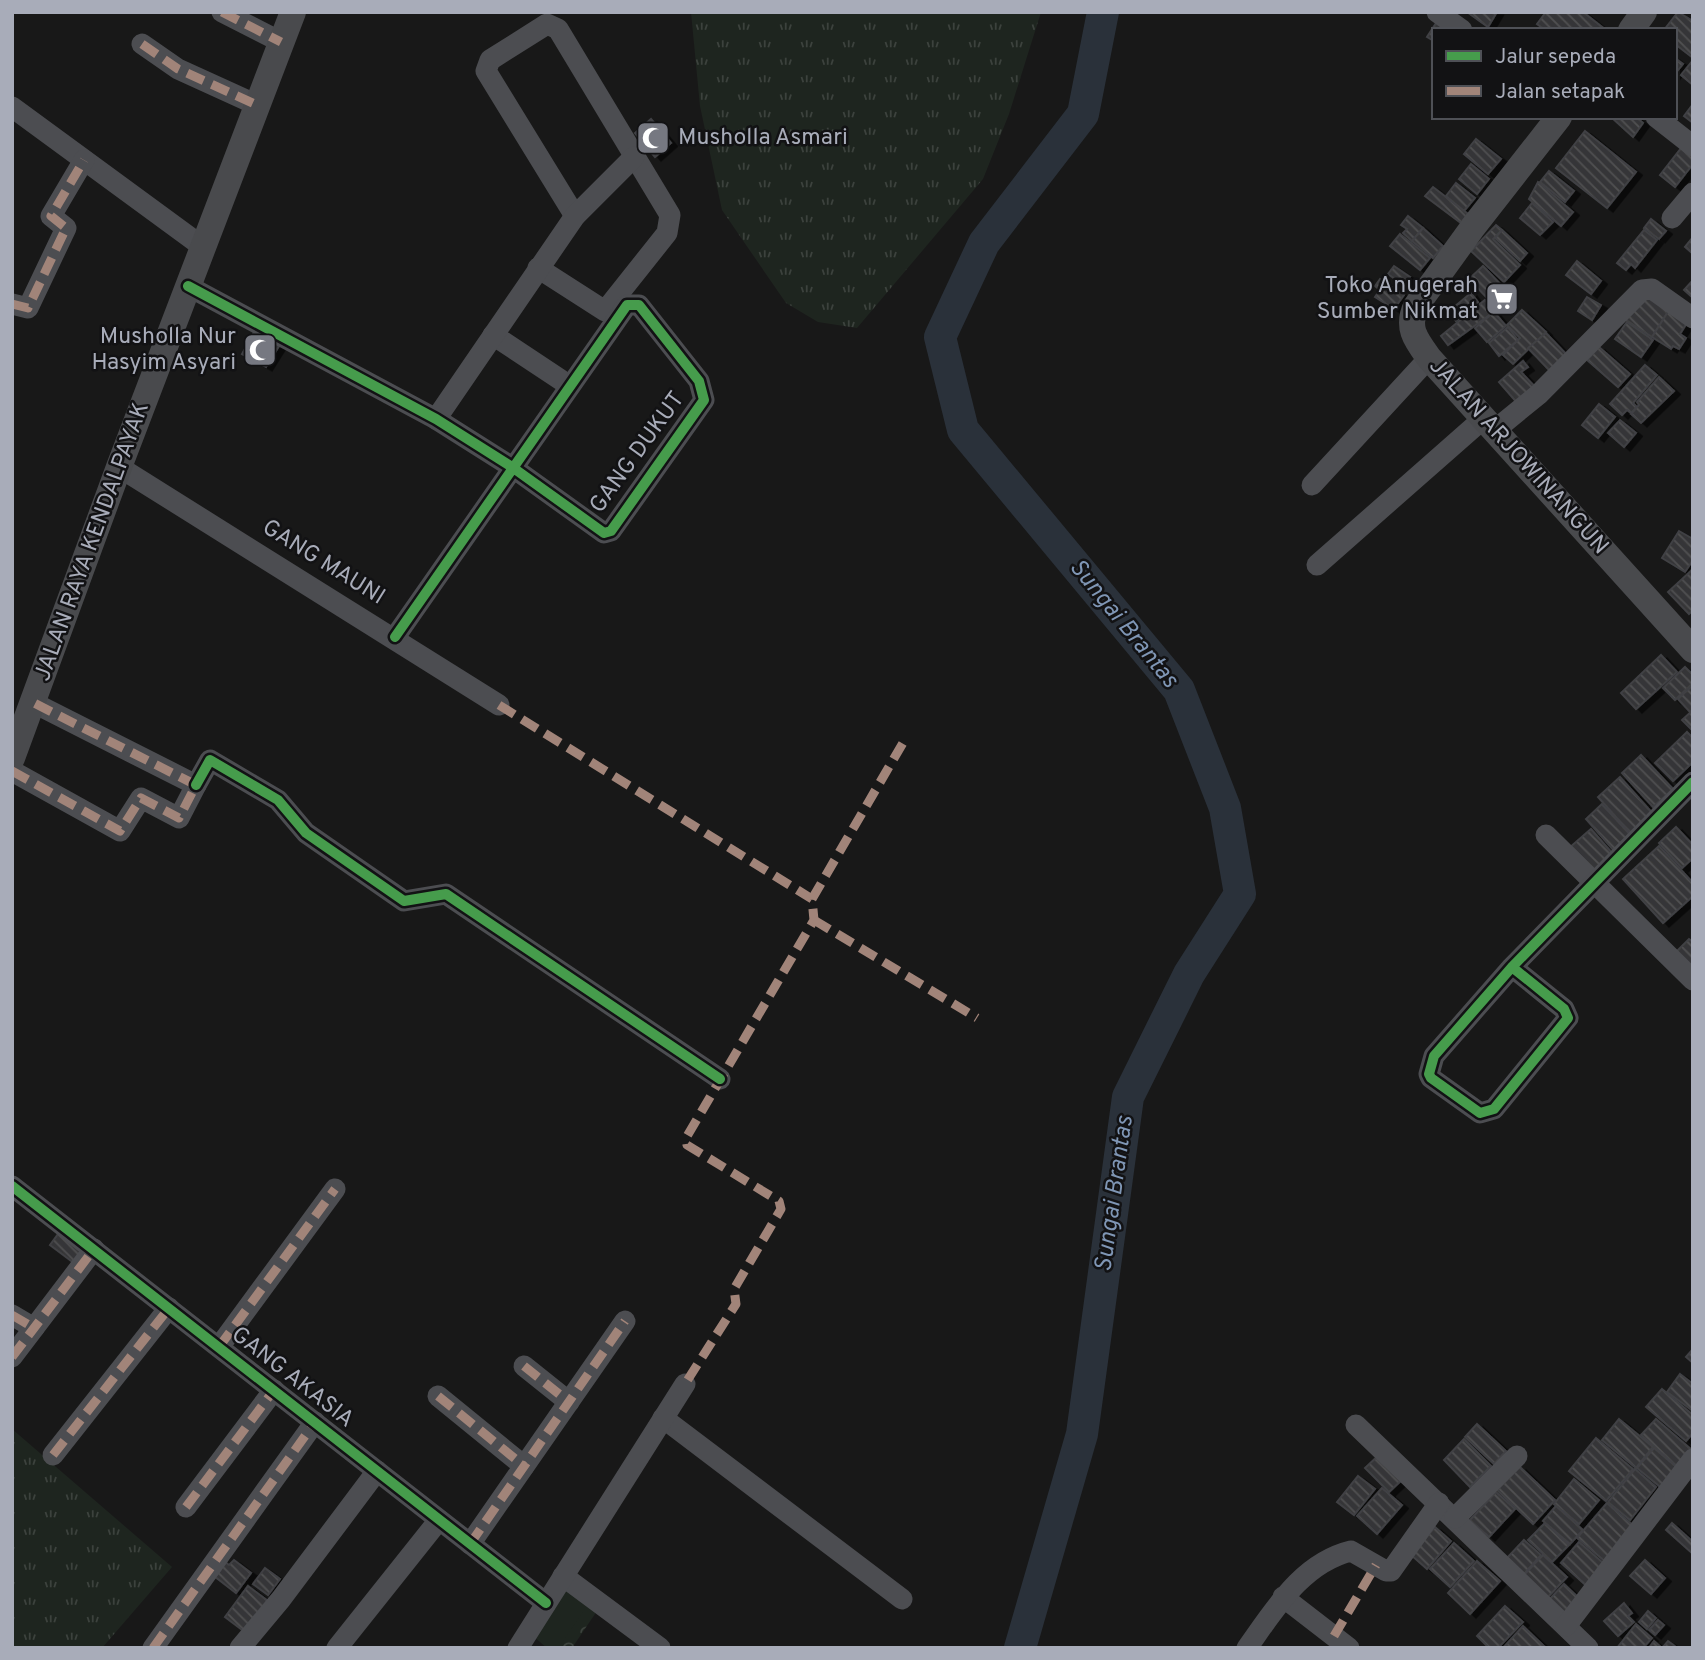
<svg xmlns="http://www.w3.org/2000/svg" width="1705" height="1660" viewBox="0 0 1705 1660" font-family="Overpass,sans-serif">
<defs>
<pattern id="grass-tufts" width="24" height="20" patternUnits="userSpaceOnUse" patternTransform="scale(1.75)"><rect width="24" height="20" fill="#1e251f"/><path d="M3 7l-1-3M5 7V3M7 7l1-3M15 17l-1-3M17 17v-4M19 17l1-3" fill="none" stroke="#3c423d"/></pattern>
<pattern id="park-crowns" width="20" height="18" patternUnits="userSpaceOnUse" patternTransform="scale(1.75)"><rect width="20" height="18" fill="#1e251f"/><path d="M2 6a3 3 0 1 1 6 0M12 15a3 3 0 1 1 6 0" fill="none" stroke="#3c423d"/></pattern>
<pattern id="building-back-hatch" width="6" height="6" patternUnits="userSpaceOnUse" patternTransform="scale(1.75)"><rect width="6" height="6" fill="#363637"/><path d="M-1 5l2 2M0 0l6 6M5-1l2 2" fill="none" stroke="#505052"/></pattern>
<filter id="shadow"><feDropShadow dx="6" dy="3.5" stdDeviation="0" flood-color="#0009"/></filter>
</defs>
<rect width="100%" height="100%" fill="#181818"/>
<g fill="url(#grass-tufts)">
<path d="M691,12H1041L1009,114L983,179L857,328L818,322L786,303L722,210L700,106Z"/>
<path d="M12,1429L172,1567L102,1648H12Z"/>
</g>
<path fill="url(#park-crowns)" d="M566,1585L599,1608L572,1648H547L533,1636Z"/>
<path fill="#1e251f" d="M565,1591L587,1606L559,1647L538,1633Z"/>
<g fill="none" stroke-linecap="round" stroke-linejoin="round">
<path stroke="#2a313a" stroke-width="32" d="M1020,1648L1082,1434L1128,1097L1189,974L1240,894L1225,808L1179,690L963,430L940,337L984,243L1083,114L1103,12"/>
</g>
<g fill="url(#building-back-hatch)" stroke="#404144" stroke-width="2" filter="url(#shadow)">
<path d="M1467,12H1497L1488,27Z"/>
<path d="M1546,12H1583L1606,30H1545L1537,24Z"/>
<path d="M1678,12L1693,21V58L1675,44V30H1664Z"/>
<path d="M1438,20L1455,30H1434V41L1427,37Z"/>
<path d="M1675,58L1683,64L1675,74Z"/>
<path d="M1693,60V85L1681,75Z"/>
<path d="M1693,104V123L1684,116Z"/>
<path d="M1611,117H1636L1643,123L1633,137Z"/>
<path d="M651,119L671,143L655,157L635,133Z"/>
<path d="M1585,131L1636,172L1607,208L1556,168Z"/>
<path d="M1476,139L1501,159L1488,174L1464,154Z"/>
<path d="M1682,147L1693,155V164L1675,187L1660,175Z"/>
<path d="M1471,164L1489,179L1477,194L1459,179Z"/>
<path d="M1549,171L1574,191L1565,202L1540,182Z"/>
<path d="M1538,182L1573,212L1561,226L1529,199Z"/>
<path d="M1456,183L1475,198L1464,211L1446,196Z"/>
<path d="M1433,187L1468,214L1461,223L1425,196Z"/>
<path d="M1532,203L1553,222L1540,235L1520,218Z"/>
<path d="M1408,216L1423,228L1412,241L1403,233L1407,229L1401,225Z"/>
<path d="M1651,219L1666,231L1659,239L1644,228Z"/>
<path d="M1496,225L1502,230L1493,239L1520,265L1504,282L1471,251Z"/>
<path d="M1423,228L1443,246L1433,258L1412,241Z"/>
<path d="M1502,230L1527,253L1520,261L1495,238Z"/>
<path d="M1644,230L1657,240L1635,268L1631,264L1626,270L1617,263Z"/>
<path d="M1400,234L1430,258L1420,270L1390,246Z"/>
<path d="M1693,237V254L1685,247Z"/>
<path d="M1577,261L1601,281L1591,294L1566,275Z"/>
<path d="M1394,266L1410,277L1403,285L1388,274Z"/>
<path d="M1483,266L1506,290L1492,303L1469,279Z"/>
<path d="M1380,279L1404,295L1394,309L1375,297L1380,290L1375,286Z"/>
<path d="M1693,280V298L1684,290Z"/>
<path d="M1646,290L1671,307L1652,337L1626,320Z"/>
<path d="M1471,293L1478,302L1456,321L1448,312Z"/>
<path d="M1587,297L1601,305L1592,320L1578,311Z"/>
<path d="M1485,300L1495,311L1448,345L1441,336Z"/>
<path d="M1671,307L1690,318L1680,334L1686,338L1679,349L1673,346L1671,349L1652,337Z"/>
<path d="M1522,310L1546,332L1513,364L1503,355L1520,338L1507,325Z"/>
<path d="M1494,312L1506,326L1487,342L1475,328Z"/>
<path d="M1627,322L1653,340L1641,357L1615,339Z"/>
<path d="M1508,327L1518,340L1499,356L1489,343Z"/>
<path d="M254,332L279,346L266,367L242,354Z"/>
<path d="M1546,333L1567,355L1550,371L1528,348Z"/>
<path d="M1599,347L1630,374L1618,387L1587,360Z"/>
<path d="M1523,361L1528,367L1521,372L1537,389L1519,405L1499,382Z"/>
<path d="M1645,365L1657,375L1633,403L1637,407L1631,413L1627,410L1622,415L1610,404Z"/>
<path d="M1659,377L1674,391L1641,423L1631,414L1639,405L1637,402Z"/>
<path d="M1599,404L1615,417L1598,438L1582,425Z"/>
<path d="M1620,420L1636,433L1624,447L1608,433Z"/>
<path d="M1679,531L1693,539V560L1685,572L1662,558Z"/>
<path d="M1693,569V610L1689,614L1668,592Z"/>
<path d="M1661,655L1677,672L1636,709L1621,693Z"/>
<path d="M1685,667L1693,675V683L1675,700L1663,688Z"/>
<path d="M1693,685V709L1690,712L1678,699Z"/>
<path d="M1693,710V731L1682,720Z"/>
<path d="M1687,732L1693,738V762L1673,781L1655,763Z"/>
<path d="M1641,755L1673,789L1653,807L1622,773Z"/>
<path d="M1620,777L1655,816L1633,836L1598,797Z"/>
<path d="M1602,804L1634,839L1617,854L1586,819Z"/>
<path d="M1676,827L1693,845V858L1682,868L1659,843Z"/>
<path d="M1591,829L1613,854L1591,873L1569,848Z"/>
<path d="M1659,846L1693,883V896L1663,923L1623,879Z"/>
<path d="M1689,939L1693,942V973L1674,954Z"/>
<path d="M61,1230L85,1248L74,1263L50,1245Z"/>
<path d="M1693,1349V1363L1686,1357Z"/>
<path d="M1680,1374L1693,1384V1411L1667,1392Z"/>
<path d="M1662,1389L1693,1415V1433L1686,1441L1646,1407Z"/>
<path d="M1619,1419L1653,1447L1636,1468L1602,1440Z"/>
<path d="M1656,1419L1693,1451L1681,1470L1641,1435Z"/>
<path d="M1477,1424L1506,1451L1494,1464L1465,1437Z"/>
<path d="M1596,1438L1633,1469L1606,1501L1569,1471Z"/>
<path d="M1464,1439L1491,1466L1470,1487L1444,1460Z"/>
<path d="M1654,1448L1681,1471L1664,1490L1637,1468Z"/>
<path d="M1380,1454L1404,1478L1389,1492L1365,1468Z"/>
<path d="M1520,1467L1555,1500L1533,1524L1497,1490Z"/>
<path d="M1635,1469L1656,1487L1630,1520L1608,1502Z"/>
<path d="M1358,1476L1375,1489L1354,1515L1337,1502Z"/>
<path d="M1574,1479L1599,1500L1579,1524L1554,1504Z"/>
<path d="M1382,1488L1402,1505L1377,1534L1357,1516Z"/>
<path d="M1496,1492L1515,1509L1489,1537L1470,1520Z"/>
<path d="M1607,1503L1636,1528L1607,1563L1577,1538Z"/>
<path d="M1556,1506L1583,1530L1570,1544L1543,1521Z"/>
<path d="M1545,1523L1569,1545L1552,1562L1528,1540Z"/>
<path d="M1672,1523L1693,1542V1554L1666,1530Z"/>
<path d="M1435,1527L1451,1541L1427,1569L1411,1555Z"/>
<path d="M1524,1540L1541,1555L1523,1575L1506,1559Z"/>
<path d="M1579,1542L1609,1568L1590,1589L1561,1563Z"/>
<path d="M1454,1543L1474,1561L1450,1587L1430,1569Z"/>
<path d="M1543,1555L1567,1577L1545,1600L1521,1578Z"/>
<path d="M234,1560L251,1573L236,1593L214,1576L225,1562L229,1565Z"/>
<path d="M1645,1560L1665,1578L1651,1594L1630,1576Z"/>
<path d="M1477,1561L1500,1581L1470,1614L1448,1593Z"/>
<path d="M265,1568L280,1579L268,1595L253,1584Z"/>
<path d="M1564,1584L1580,1599L1561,1619L1545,1604Z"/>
<path d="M248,1586L268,1601L245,1632L225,1617Z"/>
<path d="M1624,1603L1632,1613L1628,1616L1634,1622L1618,1636L1604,1621Z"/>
<path d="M1505,1606L1523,1622L1498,1648H1489L1477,1636Z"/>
<path d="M1648,1611L1656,1618L1647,1629L1639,1622Z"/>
<path d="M1658,1620L1664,1625L1655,1635L1649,1630Z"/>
<path d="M1636,1624L1652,1638L1643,1648H1617Z"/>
<path d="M1523,1626L1546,1648H1503Z"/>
<path d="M1654,1641L1662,1648H1649Z"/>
<path d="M1668,1641L1676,1647V1648H1662Z"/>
</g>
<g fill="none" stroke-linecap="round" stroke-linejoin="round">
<g stroke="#4c4d51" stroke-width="21">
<path d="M222,12L281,42"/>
<path d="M1437,12L1462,30"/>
<path d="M142,44L178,69L257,105"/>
<path d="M12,107L203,247"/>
<path d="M1656,117L1693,146"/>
<path d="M1672,218L1693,193"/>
<path d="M538,268L605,311L667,233L670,215L558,29L547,24L490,60L486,71L575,216"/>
<path d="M188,286L436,419L512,467L604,533L611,531L704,400L699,381L639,305H627L395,637"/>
<path d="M12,304L28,308L66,228L51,216L84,160"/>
<path d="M493,335L561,380"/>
<path d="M436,419L575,216L634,157"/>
<path d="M1495,430L1539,394L1642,290L1652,289L1693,318"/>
<path d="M119,467L499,705"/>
<path d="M1312,485L1429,358"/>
<path d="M1317,565L1484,418"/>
<path d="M12,771L120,831L141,798L179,818L196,785L34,703"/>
<path d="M196,785L210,760L278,800L306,833L404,901L446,894L720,1079"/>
<path d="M1546,835L1693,980"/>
<path d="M1512,967L1564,1009L1568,1018L1494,1109L1480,1113L1431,1078L1429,1074L1434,1056L1512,967L1693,782"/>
<path d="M12,1186L546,1603"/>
<path d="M12,1315L34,1328"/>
<path d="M219,1347L335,1189"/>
<path d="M12,1357L94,1249"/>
<path d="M524,1366L569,1402"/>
<path d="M438,1396L524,1466"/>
<path d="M663,1418L902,1599"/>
<path d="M1356,1425L1588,1648"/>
<path d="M53,1455L169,1308"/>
<path d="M186,1507L274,1390"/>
<path d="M1455,1518L1517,1456"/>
<path d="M470,1544L625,1321"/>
<path d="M563,1576L660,1648"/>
<path d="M1283,1597L1349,1648"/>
<path d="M1566,1626L1693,1459"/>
<path d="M153,1648L315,1422"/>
<path d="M240,1648L281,1599L377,1471"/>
<path d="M337,1648L439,1520"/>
<path d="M518,1648L685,1384"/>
<path d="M1247,1648C1275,1609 1302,1563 1351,1551L1386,1571H1391L1439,1503"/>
</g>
<g stroke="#494a4d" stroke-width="26">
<path d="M1631,30L1644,12"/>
<path d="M1559,117L1473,227L1416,306C1406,328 1416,340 1429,358L1693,650"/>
<path d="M12,758L119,467L293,12"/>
</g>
<g stroke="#a18479" stroke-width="9" stroke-dasharray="18 9" stroke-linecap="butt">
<path d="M222,12L281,42"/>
<path d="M142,44L178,69L257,105"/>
<path d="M12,304L28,308L66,228L51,216L84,160"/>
<path d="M499,705L812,899L814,920L686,1138L687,1145L779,1201L781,1209L734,1289L736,1304L685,1384"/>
<path d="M12,771L120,831L141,798L179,818L196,785L34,703"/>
<path d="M812,899L907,736"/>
<path d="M814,920L977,1018"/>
<path d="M12,1315L34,1328"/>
<path d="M219,1347L335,1189"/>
<path d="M12,1357L94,1249"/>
<path d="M524,1366L569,1402"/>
<path d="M438,1396L524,1466"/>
<path d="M53,1455L169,1308"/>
<path d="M186,1507L274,1390"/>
<path d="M470,1544L625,1321"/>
<path d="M1334,1636L1376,1565"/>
<path d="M153,1648L315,1422"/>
</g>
<defs>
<g id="cycleway">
<path d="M188,286L436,419L512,467L604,533L611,531L704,400L699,381L639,305H627L395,637"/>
<path d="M196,785L210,760L278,800L306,833L404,901L446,894L720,1079"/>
<path d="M1512,967L1564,1009L1568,1018L1494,1109L1480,1113L1431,1078L1429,1074L1434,1056L1512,967L1693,782"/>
<path d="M12,1186L546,1603"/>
</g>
</defs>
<use href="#cycleway" stroke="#121214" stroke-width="15"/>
<use href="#cycleway" stroke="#469c4c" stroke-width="10"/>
</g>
<defs>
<symbol id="mosque-square" viewBox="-11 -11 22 22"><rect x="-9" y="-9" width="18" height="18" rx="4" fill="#767881" stroke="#121214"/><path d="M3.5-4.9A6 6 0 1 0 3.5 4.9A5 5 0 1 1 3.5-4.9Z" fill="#fff"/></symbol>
<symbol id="supermarket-square" viewBox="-11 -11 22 22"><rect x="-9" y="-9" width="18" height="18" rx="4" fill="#767881" stroke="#121214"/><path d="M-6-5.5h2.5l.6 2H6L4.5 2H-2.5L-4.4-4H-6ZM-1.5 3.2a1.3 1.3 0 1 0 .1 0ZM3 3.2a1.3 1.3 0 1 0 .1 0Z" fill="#fff"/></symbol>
</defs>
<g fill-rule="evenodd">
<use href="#mosque-square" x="634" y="119" width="38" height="38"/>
<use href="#supermarket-square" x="1483" y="280" width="38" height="38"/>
<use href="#mosque-square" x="241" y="331" width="38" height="38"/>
</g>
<g text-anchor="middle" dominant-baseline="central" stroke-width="5" stroke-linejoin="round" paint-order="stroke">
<g font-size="23" fill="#a8acb9" stroke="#121214" text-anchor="end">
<text x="678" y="138" text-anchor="start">Musholla Asmari</text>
<text x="1478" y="286">Toko Anugerah<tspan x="1478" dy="26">Sumber Nikmat</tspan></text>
<text x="236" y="337">Musholla Nur<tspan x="236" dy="26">Hasyim Asyari</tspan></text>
</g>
<g font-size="23" fill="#a8acb9" stroke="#121214">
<text transform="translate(638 453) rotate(-54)">GANG DUKUT</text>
<text transform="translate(1518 457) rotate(48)">JALAN ARJOWINANGUN</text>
<text transform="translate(93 542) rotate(-70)">JALAN RAYA KENDALPAYAK</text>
<text transform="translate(323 563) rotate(32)">GANG MAUNI</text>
<text transform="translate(292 1378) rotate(38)">GANG AKASIA</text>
</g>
<g font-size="24" font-style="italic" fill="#7f96b5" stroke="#121214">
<text transform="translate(1123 624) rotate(51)">Sungai Brantas</text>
<text transform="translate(1115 1194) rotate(-82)">Sungai Brantas</text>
</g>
</g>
<rect width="1705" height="1660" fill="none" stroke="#a8acb9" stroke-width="28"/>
<rect x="1432" y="28" width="245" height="91" fill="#121214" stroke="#4e5056" stroke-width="2"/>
<rect x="1446" y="51" width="35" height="10" fill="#469c4c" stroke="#4e5056" stroke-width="2"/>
<text x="1495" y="63" font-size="21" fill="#a8acb9">Jalur sepeda</text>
<rect x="1446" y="86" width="35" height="10" fill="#a18479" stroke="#4e5056" stroke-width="2"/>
<text x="1495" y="98" font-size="21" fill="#a8acb9">Jalan setapak</text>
</svg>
